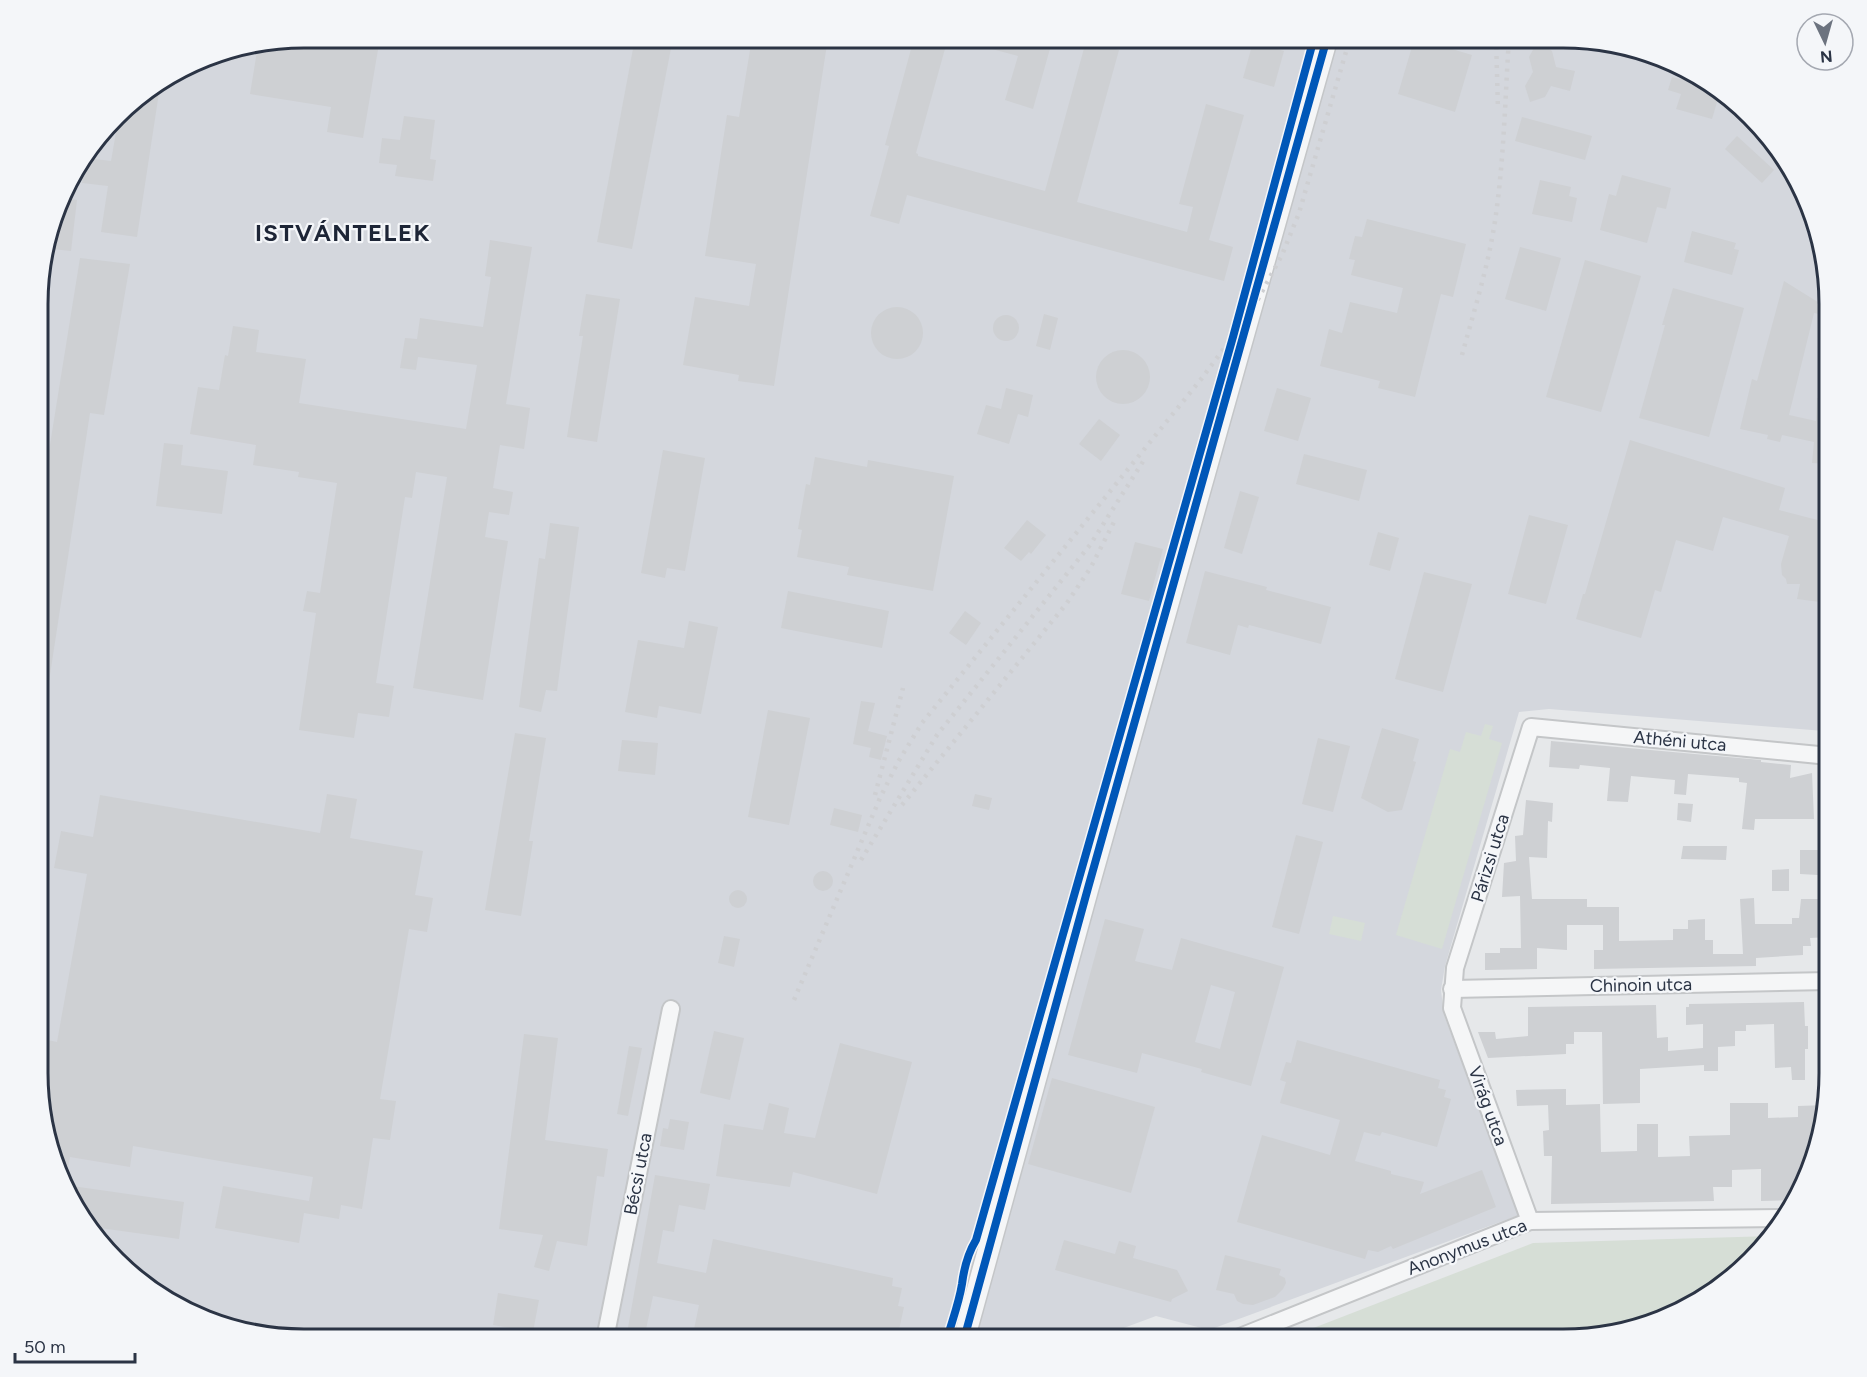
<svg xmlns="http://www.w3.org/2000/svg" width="1867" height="1377" viewBox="0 0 1867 1377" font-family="Figtree,sans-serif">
<rect width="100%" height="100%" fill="#e6e8ea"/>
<path fill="#d4d7dd" d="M304,38H1580L1665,58L1738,103L1802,187L1829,304V686L1824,731L1549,709L1519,712L1445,966L1441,990L1444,1015L1519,1215L1209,1330L1156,1316L1094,1339H287L202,1319L129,1274L65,1191L38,1091L40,269L73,171L129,103L218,52Z"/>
<g fill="#d6ded6">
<path d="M1485,724L1493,726L1489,739L1502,743L1442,949L1396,935L1450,749L1460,752L1466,732L1481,736Z"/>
<path d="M1333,916L1365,923L1361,941L1329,934Z"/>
<path d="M1772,1236L1764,1248L1680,1312L1563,1339H1285L1533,1243Z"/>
</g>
<g fill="#ced0d3" fill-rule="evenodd">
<path d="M304,38H380L363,138L327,132L331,107L250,94L258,45Z"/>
<path d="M635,38H673L632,249L597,242Z"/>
<path d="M752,38H828L774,386L738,381L739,375L683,365L695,297L749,306L756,264L705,256L727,115L739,117Z"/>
<path d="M914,38H948L916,153L918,154V156L1045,191L1086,41L1119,50L1077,202L1187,232L1193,207L1179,204L1206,104L1244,115L1209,240L1233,247L1224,281L907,195L899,224L870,216L889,146L885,145Z"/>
<path d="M967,38H1053L1033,109L1005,100L1018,56L966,42Z"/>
<path d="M1414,40L1432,45V43L1472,55L1455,112L1398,94Z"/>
<path d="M1253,42L1284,51L1274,87L1243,78Z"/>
<path d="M1544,46L1552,51L1556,67L1575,71L1570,91L1551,86L1545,97L1530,102L1525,86L1533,72L1529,57L1534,48Z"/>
<path d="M1683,69L1720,92L1712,119L1676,109L1681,94L1668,90L1672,77L1680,79Z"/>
<path d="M160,86L137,237L101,232L108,186L82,183L86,158L111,161L119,115L129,103Z"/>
<path d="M404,116L435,120L430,159L436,160L433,181L395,176L397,165L379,163L382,138L400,140Z"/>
<path d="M1522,117L1592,136L1585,160L1515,141Z"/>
<path d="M1737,136L1774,170L1762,183L1725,149Z"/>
<path d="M1622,175L1671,188L1666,209L1657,207L1647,243L1600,230L1609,194L1616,196Z"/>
<path d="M1540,180L1571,187L1569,196L1577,198L1572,222L1532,214Z"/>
<path d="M64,198L77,200L71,251L52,249L55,225Z"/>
<path d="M1367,219L1466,244L1453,297L1441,294L1415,397L1378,388L1380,381L1320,366L1329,329L1342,333L1350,302L1397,313L1403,288L1351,275L1355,260L1349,259L1355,236L1362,237Z"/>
<path d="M1692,231L1736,243L1734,249L1739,250L1732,275L1684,262Z"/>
<path d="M490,240L532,247L506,404L530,408L524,449L500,445L493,488L513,492L509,515L489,512L485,537L508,541L483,700L413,688L447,477L416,472L412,498L405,497L376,683L394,686L389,717L358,713L354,738L299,730L316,613L303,611L307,591L320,593L337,483L298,477L299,472L253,465L256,445L190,434L198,387L219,390L225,355L228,356L233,326L259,330L256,352L306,359L299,403L466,429L477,365L418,357L416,370L400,368L405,338L417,339L420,318L483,327L491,277L485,276Z"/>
<path d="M1520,247L1561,258L1546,311L1505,299Z"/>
<path d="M80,258L130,264L104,415L90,413L46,701L39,700V513Z"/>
<path d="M1585,260L1641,276L1601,412L1546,397Z"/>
<path d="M1784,281L1829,309V316L1814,313L1789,415L1816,421L1817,398L1829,399V464L1812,463L1814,442L1782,435L1780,442L1767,439L1768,435L1740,429L1752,379L1757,381Z"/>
<path d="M1673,288L1744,308L1709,437L1639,418L1665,325H1662Z"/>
<path d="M586,294L620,299L597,442L567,437L583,336H579Z"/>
<circle cx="897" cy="333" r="26"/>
<path d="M1044,314L1058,318L1050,350L1036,346Z"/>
<circle cx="1006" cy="328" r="13"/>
<circle cx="1123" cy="377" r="27"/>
<path d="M1006,388L1033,395L1028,417L1018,414L1009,444L977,434L986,405L1001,409Z"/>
<path d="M1277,388L1311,398L1298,441L1264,431Z"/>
<path d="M1099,419L1120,435L1101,461L1079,444Z"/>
<path d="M1630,440L1785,488L1779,510L1829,523V547L1825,562L1829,563V566L1820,602L1797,599L1800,584H1787L1786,579L1782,575L1781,564L1789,536L1723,517L1713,551L1676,540L1661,592L1655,590L1641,638L1576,619L1583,594H1585Z"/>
<path d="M164,443L183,445L181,465L228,471L222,514L156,506Z"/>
<path d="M663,450L705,458L685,571L667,568L665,578L641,573Z"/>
<path d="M1304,454L1367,470L1359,501L1296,484Z"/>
<path d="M815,457L867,467L868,460L954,476L933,591L847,575L849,567L797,557L802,530L798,529L806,484L810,485Z"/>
<path d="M1240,491L1259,497L1242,554L1224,548Z"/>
<path d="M1529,515L1568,525L1546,604L1508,594Z"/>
<path d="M1027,520L1046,535L1031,554L1029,552L1021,561L1004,548Z"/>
<path d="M550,523L579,527L557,691L546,690L541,712L519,707L539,558L545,559Z"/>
<path d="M1378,532L1399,538L1390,571L1369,565Z"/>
<path d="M1135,542L1163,549L1149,601L1121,594Z"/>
<path d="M1205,571L1267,587L1266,590L1331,607L1321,644L1249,625L1248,628L1238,625L1230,655L1186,643Z"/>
<path d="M1424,572L1472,584L1443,692L1395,679Z"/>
<path d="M788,591L889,611L882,648L781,628Z"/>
<path d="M965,611L981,623L966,645L949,633Z"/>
<path d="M689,621L718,627L701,714L659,706L657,718L625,712L638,640L684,648Z"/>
<path d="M861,701L875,703L868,731L887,736L881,760L869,757L871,748L853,744Z"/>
<path d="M768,710L810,718L789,825L748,817Z"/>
<path d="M1382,728L1419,739L1413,761L1416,762L1402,810L1388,812L1361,798Z"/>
<path d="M515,733L546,738L529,841H533L521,916L485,910Z"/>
<path d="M1318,738L1350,746L1333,812L1302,804Z"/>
<path d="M622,740L658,743L655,775L618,771Z"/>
<path d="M1551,741L1761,760V762L1791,765L1790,778L1812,773L1814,819H1755L1754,830L1742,829L1747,783L1739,782V778L1688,774L1686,795L1674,794L1675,780L1631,776L1628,802L1607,801L1610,768L1580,765L1579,769L1549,767Z"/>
<path d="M327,794L357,799L350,838L423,851L415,895L433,898L427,932L409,929L380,1099L396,1101L390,1140L373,1138L362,1209L341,1205L339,1219L304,1213L299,1243L215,1228L223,1186L309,1201L313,1177L133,1146L130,1167L70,1157L65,1185L184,1202L179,1239L93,1227L65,1191L38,1091V1038L57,1042L87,874L54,868L61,831L93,837L100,795L320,833Z"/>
<path d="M975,794L992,798L989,810L972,806Z"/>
<path d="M1526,800L1553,803L1552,822L1548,821L1547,858L1529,857L1532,899H1587V907H1619V941L1673,940V929H1688V920L1705,919V940H1713V954H1743L1740,899L1754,898L1755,924H1792V918H1799L1801,899H1821L1818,875L1800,874V850H1829V937L1810,938L1811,946H1803V955L1756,958V966L1594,969V950H1603V925H1567V950L1537,948V969L1485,970V953H1500V948H1521L1520,896L1502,897L1504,863L1516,861L1515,836L1523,835Z"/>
<path d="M1678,803L1693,804L1691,822L1677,820Z"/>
<path d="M834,808L862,815L858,832L830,825Z"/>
<path d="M1296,835L1323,842L1299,934L1272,927Z"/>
<path d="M1683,846H1727L1726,860L1681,859Z"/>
<path d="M1789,869V891H1772V870Z"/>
<circle cx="823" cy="881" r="10"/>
<circle cx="738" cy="899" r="9"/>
<path d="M1105,919L1144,929L1135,961L1172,970L1181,938L1284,967L1251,1086L1201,1072L1202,1069L1142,1053L1137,1073L1068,1055ZM1211,985L1235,992L1220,1049L1195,1042Z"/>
<path d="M724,936L740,939L734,967L718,963Z"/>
<path d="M1804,1002L1805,1026H1808V1049H1805V1080H1792L1791,1067L1775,1068L1774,1024L1746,1025V1031H1735V1046L1718,1047V1071H1704V1065L1640,1069V1103L1603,1104L1602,1032H1574V1044H1566V1054L1488,1058L1478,1032H1495L1496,1039L1528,1036V1007L1656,1005L1657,1038L1668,1037V1051L1703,1048V1024L1686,1025V1007H1689V1004Z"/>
<path d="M714,1031L744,1038L730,1100L700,1093Z"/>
<path d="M524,1034L558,1038L545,1140L608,1149L604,1177L597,1176L587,1246L557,1241L549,1271L534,1267L543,1235L499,1229Z"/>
<path d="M1297,1040L1440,1080L1438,1088L1446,1090L1444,1097L1451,1099L1437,1147L1382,1132L1380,1136L1364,1132L1355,1161L1391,1171V1174L1424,1182L1420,1194L1482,1170L1496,1207L1393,1249L1391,1246L1378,1252L1368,1250L1365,1259L1237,1222L1262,1135L1330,1155L1340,1120L1280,1103L1286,1082L1280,1080L1286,1062L1291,1063Z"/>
<path d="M840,1043L912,1062L877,1194L793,1172L790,1187L716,1176L724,1124L763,1130L769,1103L789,1108L784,1133L815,1138Z"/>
<path d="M629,1046L642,1048L628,1116L617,1114Z"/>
<path d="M1052,1078L1155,1107L1131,1193L1028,1164Z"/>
<path d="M1566,1089V1105L1600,1104L1601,1152L1637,1151V1124H1658V1157L1690,1156L1689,1136L1730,1135V1103H1768V1118L1798,1117V1106L1826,1105L1809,1175L1794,1200L1761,1201V1169L1732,1170V1187H1713L1714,1201L1551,1204L1552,1156H1544L1543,1131L1549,1130L1548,1105L1517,1106L1516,1090Z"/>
<path d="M670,1119L689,1122L684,1150L660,1146L663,1128L668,1129Z"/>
<path d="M655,1175L710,1184L705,1210L679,1205L674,1232L663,1230L657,1263L706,1273L713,1239L893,1278L892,1286L902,1288L898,1306L904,1307L897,1339H692L699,1305L653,1296L644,1339H626Z"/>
<path d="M1064,1240L1115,1254L1119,1241L1136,1246L1133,1258L1177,1270L1188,1291L1172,1299L1171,1302L1055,1270Z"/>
<path d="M1225,1255L1281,1269L1279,1275L1285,1278L1286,1283L1283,1289L1275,1297L1253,1305L1243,1304L1237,1301L1234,1294L1216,1290Z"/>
<path d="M498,1293L539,1300L533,1332L493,1325Z"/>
</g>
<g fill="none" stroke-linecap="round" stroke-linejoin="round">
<defs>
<g id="minor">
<path d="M1452,989L1829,981"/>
<path d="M1530,1221L1452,1008L1455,968L1531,727L1829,756"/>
<path d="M605,1339L671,1009"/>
<path d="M1235,1339L1530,1221L1783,1218"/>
</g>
<path id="tertiary" d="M964,1339L1088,888L1327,38"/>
</defs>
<use href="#minor" stroke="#c4c6c8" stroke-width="20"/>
<use href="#tertiary" stroke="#c4c6c8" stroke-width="24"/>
<use href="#minor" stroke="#f5f6f7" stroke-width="16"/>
<use href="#tertiary" stroke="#f5f6f7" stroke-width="21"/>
<g stroke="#cecfd2" stroke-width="4.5" stroke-dasharray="3 6" stroke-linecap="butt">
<path d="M1496,38L1498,110"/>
<path d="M1462,355C1474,311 1488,267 1495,221C1504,161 1505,99 1509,38"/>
<path d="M875,795L903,688"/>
<path d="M902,805L1067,603L1091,567L1115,520"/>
<path d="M861,860L937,735L1090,545L1144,460"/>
<path d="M794,1000L880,798L898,762L922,723L1202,378L1251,312L1282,255L1299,213L1350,38"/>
</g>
<defs>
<g id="cycleway">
<path d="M947,1339C952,1321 959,1303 962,1284C964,1268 967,1255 976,1240L1233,337L1314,38"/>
<path d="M964,1339L1088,888L1327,38"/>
</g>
</defs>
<use href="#cycleway" stroke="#f4f6f9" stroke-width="11"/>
<use href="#cycleway" stroke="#0057b8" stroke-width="8"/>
</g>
<g text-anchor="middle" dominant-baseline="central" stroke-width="4.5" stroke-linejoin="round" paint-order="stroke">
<g font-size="18" fill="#2b3445" stroke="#f4f6f9">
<text transform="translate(1680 741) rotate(5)">Athéni utca</text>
<text transform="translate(1490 858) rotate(-73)">Párizsi utca</text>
<text transform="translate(1641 985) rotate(-1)">Chinoin utca</text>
<text transform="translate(1488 1106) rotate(70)">Virág utca</text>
<text transform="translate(638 1174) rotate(-79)">Bécsi utca</text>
<text transform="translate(1467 1247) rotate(-21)">Anonymus utca</text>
</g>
<g font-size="24" font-weight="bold" letter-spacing="1.5" fill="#1d2536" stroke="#f4f6f9">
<text x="343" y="232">ISTVÁNTELEK</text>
</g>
</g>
<path d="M0 0H1867V1377H0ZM304 48H1563A256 256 0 0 1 1819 304V1073A256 256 0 0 1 1563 1329H304A256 256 0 0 1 48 1073V304A256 256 0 0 1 304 48Z" fill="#f4f6f9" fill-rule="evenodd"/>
<path fill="none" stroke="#2b3445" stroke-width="3" d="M304 48H1563A256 256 0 0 1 1819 304V1073A256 256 0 0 1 1563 1329H304A256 256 0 0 1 48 1073V304A256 256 0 0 1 304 48Z"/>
<g transform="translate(1825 42) rotate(175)"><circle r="28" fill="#f4f6f9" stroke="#a4a8b1" stroke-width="1.5"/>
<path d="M0-4.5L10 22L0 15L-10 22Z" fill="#6c737f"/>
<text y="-9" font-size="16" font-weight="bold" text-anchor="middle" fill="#2b3445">N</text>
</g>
<path d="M15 1353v9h120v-9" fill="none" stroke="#2b3445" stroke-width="3"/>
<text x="24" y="1353" font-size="18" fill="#2b3445" stroke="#f4f6f9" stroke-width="4.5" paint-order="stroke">50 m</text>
</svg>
